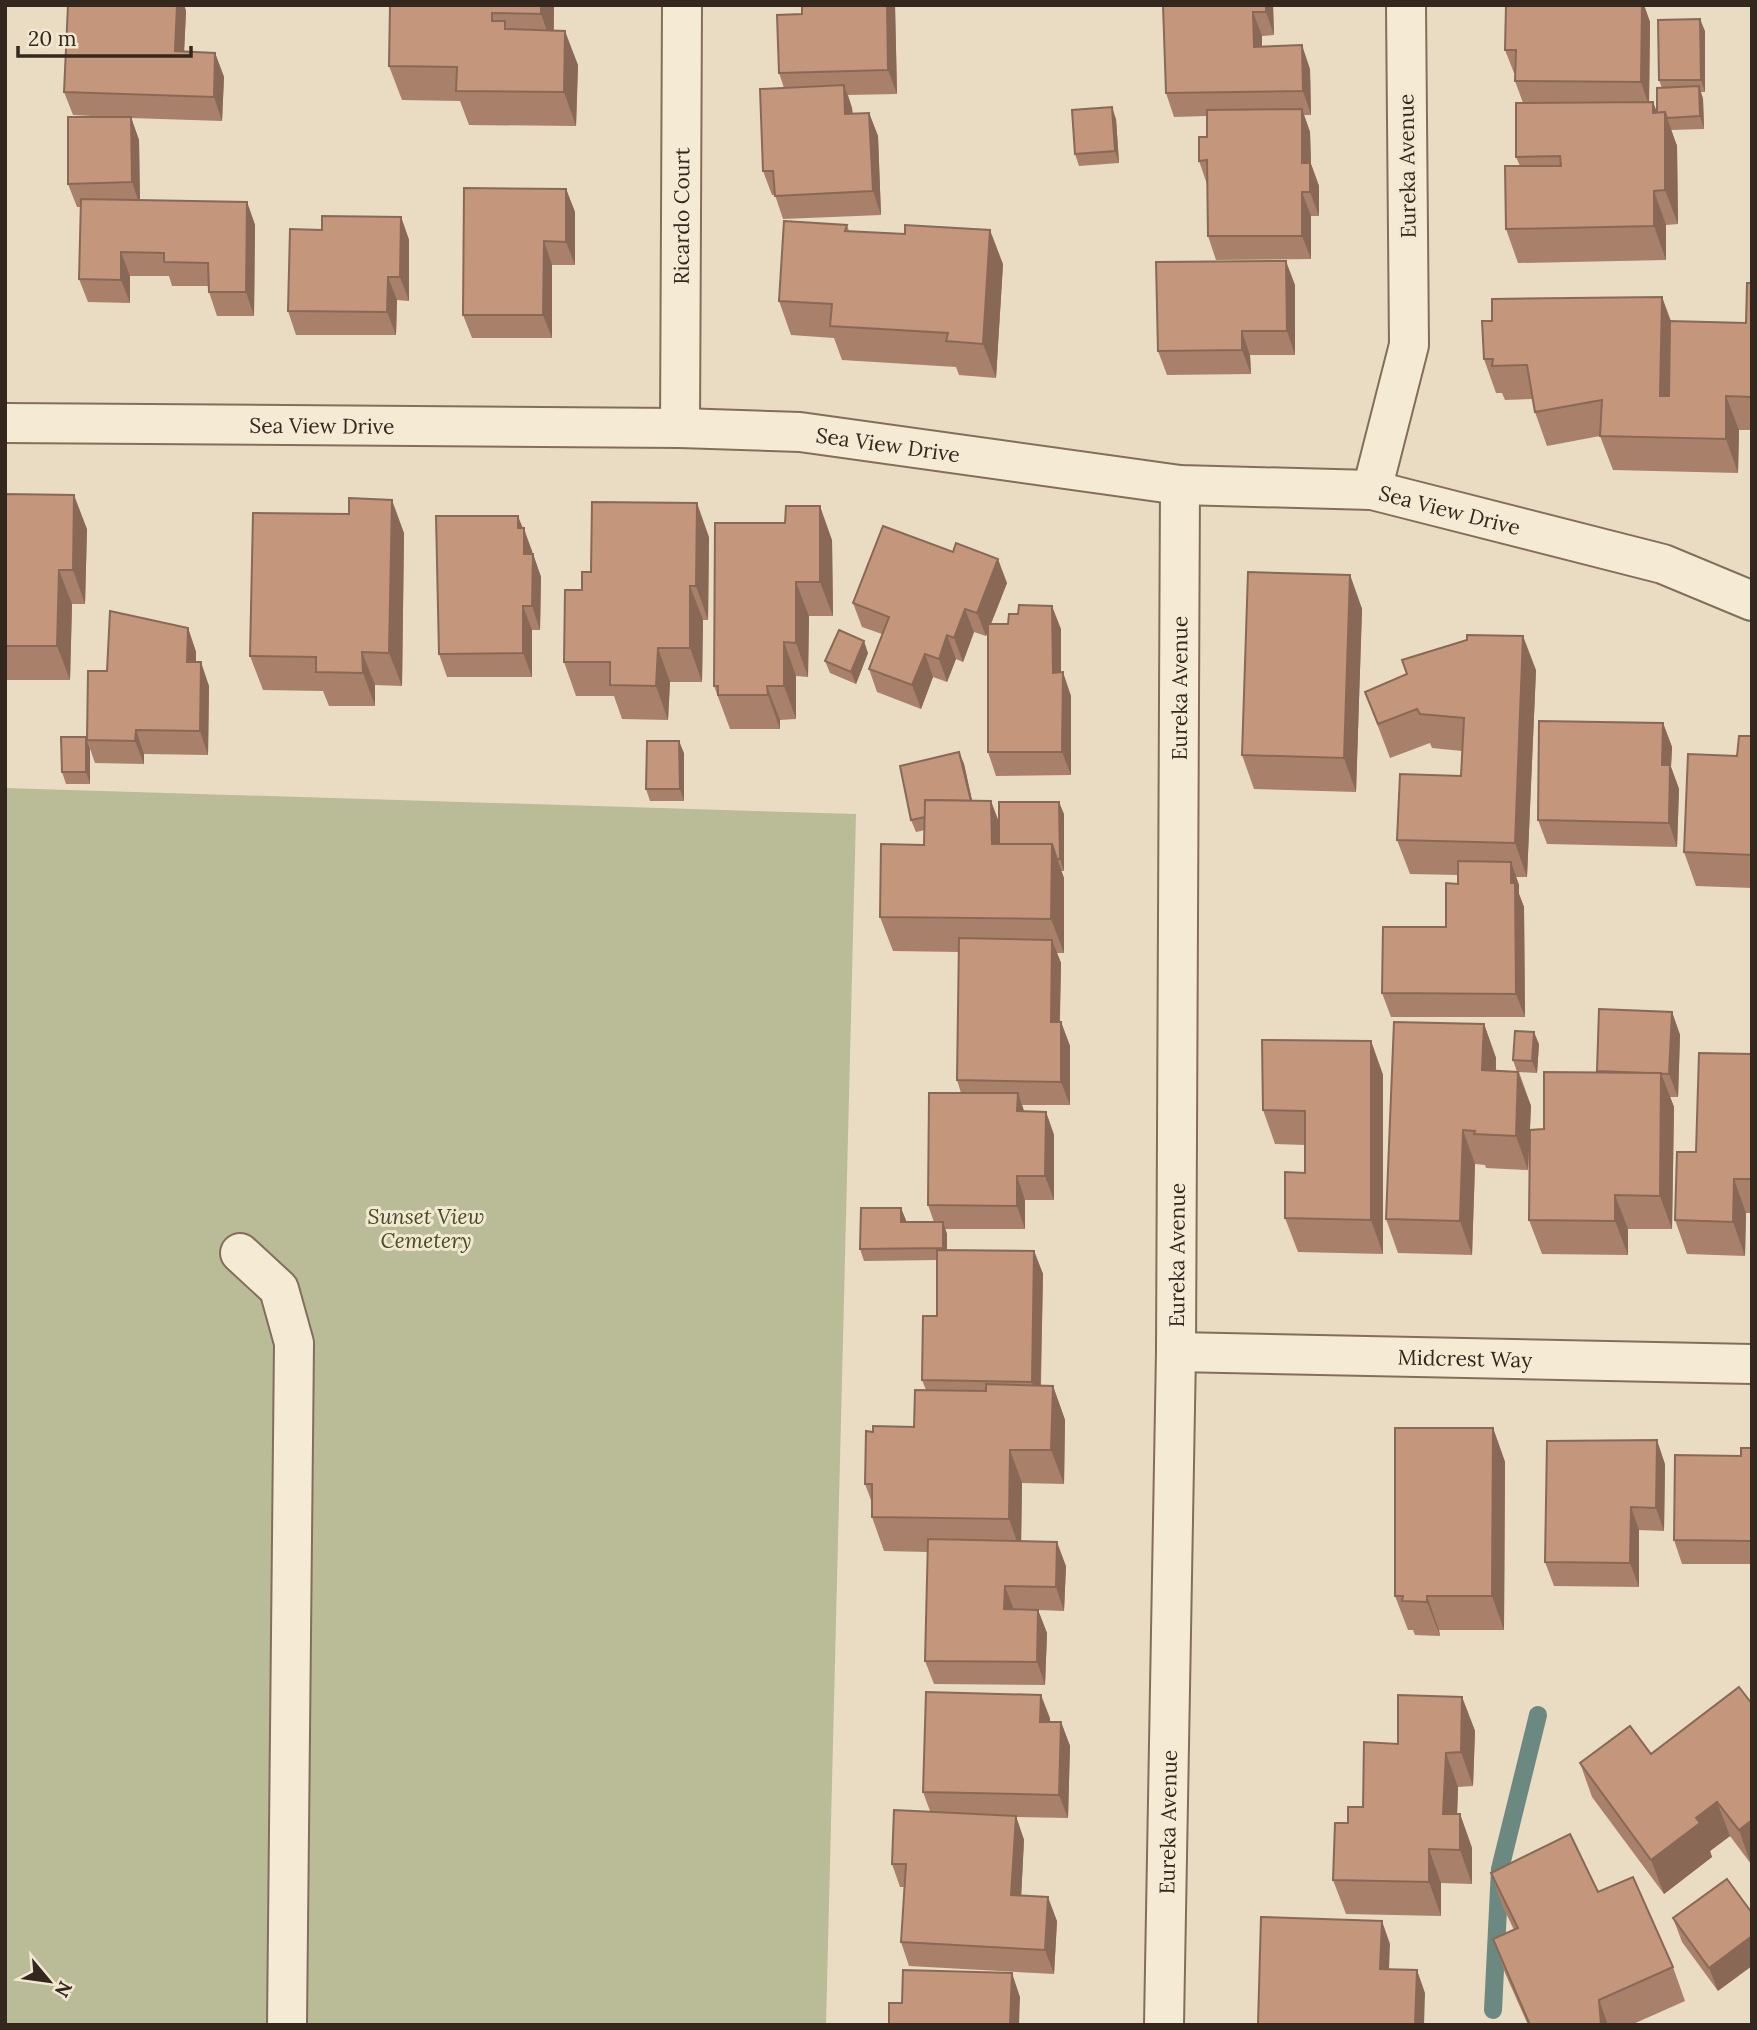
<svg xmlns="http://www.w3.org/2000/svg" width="1757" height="2030" viewBox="0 0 1757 2030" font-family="Lora,serif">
<rect width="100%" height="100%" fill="#e9dcc2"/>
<path fill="#b9bc96" d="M5,788L856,814L826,2025H5Z"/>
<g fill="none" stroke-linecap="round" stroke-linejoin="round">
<path stroke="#6c8981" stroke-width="18" d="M1493,2010L1500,1869L1538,1715"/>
<defs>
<g id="minor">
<path id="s1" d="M5,423L680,428L800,432L1180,485L1372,490L1663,564L1752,601"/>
<path id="s2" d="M680,428L682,5"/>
<path d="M1372,490L1409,345L1406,5"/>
<path d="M240,1253L279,1289L294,1343L287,2025"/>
<path id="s3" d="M1176,1352L1752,1364"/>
<path id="s4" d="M1164,2025L1176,1352L1180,485"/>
</g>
</defs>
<use href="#minor" stroke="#826e5b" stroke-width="42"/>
<use href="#minor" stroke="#f5ead4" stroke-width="38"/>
</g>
<g fill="#a9816a">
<path d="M68,5H184L186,11L184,52L215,53L224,77L222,121L131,118L139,140L140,200L247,202L255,225L254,316H217L209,292V286H172L169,276H130V303L88,302L79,279L81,207H77L68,184L110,117L73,115L64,92Z"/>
<path d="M390,5H554V30L578,65L576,126L469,125L460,101L402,100L389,66Z"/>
<path d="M895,5L897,94L848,95L852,108L853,114L869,113L878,136L881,215L783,219L775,195H772L763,171L784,88L779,73L802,14Z"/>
<path d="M1163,5H1273L1274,35L1262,36V46L1310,69L1311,115H1304L1310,132L1311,164L1319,186V216H1311V259L1216,260L1208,236L1207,184L1199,161L1207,137V116L1174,117L1166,93Z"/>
<path d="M1506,5H1644L1650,22L1649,102H1653L1657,113L1662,88L1659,80L1705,31V92H1701L1703,99L1704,129L1671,130L1677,146L1678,224L1666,225V260L1518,263L1506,229L1520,166L1516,157L1523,103L1515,81V73H1514L1505,50Z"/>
<path d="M1116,119L1119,163L1079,166L1075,154Z"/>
<path d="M566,189L575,212V265H552V338H472L463,315Z"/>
<path d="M401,217L409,240V301L397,300L396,335H296L288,311L322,230Z"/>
<path d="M847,225L849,231L1003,264L996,378L959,375L956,367L842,360L834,338L791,335L779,301Z"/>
<path d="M1752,283V464L1751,461V430H1739L1738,473L1613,470L1600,436L1547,446L1535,412L1533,399L1505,400L1502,393H1496L1484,359L1492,321L1662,297L1671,321L1746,323Z"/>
<path d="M1295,285V355H1250L1251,374L1167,375L1158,351Z"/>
<path d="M5,494L87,529L85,604H72L70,680H5Z"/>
<path d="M785,523L832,540L833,616H809L808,677L796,676V719L780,720V729H730L714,686Z"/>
<path d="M524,528L541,577L540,630H532V677H447L439,654Z"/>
<path d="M404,533L402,686L375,685V706H329L323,691L263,690L250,656Z"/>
<path d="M709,537L708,620H703L702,682H670L668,720L622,719L614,696H576L564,662L582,590L591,572Z"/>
<path d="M1350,575L1362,609L1356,792L1254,789L1242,755Z"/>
<path d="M1007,583L991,624L1061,629V672L1071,696V775L996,776L988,752V632L986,636L974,632L963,662L956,659L947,682L933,677L921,709L877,692L869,669L882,634L862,627L853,603Z"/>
<path d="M188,628L196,652V662L209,686L208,755L144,754V764L95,763L87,740L107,671Z"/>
<path d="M868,653L856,684L830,673L825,661Z"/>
<path d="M1536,670L1527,877H1516L1519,885V894L1524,907L1525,1017H1391L1382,993L1446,927L1458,884V875L1410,874L1397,840L1461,776L1462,751L1432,748L1430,743L1390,758L1365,692Z"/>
<path d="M1663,723L1672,747L1671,767L1679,789L1677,847L1547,844L1538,820Z"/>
<path d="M1752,736V888L1696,886L1684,852L1737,756Z"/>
<path d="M86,737L90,749V784H66L62,772Z"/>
<path d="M959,752L964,764L972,801L999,823L1064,814V871H1061L1064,878V953H1057L1061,963L1060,1022H1061L1070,1046V1105H1022L1024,1111L1046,1112L1054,1135V1200H1025V1229H945L947,1234V1250L1034,1251L1043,1274L1041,1385L1053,1386L1065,1420L1064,1484L1022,1483L1021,1541L1066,1566L1064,1611L1038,1610L1047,1633L1045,1685L934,1684L925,1661L928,1552L884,1551L872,1517V1503L865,1484L873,1432L914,1427L926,1390L922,1380L937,1316V1260L864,1261L860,1249L906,1220V1222H934L928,1205L961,1093L957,1080L959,952L893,951L880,917L924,845L925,830L916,832L911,820Z"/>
<path d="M684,753V801H650L646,789Z"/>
<path d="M1672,1012L1680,1035L1678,1097H1670L1674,1107L1672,1229H1628V1255L1542,1254L1529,1220L1544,1129L1597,1073V1071Z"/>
<path d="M1484,1024L1496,1058V1071L1517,1072L1513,1060L1539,1044L1537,1073L1519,1072L1531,1106L1528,1170L1486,1168L1485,1165L1475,1164L1472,1255L1398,1253L1386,1219Z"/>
<path d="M1371,1041L1383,1075V1254L1298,1252L1285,1218L1305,1173V1145L1275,1144L1263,1110Z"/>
<path d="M1752,1054V1213H1746L1745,1256L1687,1254L1675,1220L1696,1152Z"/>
<path d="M1493,1428L1505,1462L1504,1630H1439L1440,1636L1415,1635L1413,1630H1408L1395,1596Z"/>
<path d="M1752,1448V1564H1682L1674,1540L1741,1456Z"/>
<path d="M1665,1464L1664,1531L1639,1530V1587L1554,1586L1545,1562Z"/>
<path d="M1739,1687L1751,1864L1730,1836L1710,1851L1712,1857L1664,1894L1592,1797L1580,1763L1651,1754Z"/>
<path d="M1462,1697L1475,1731L1473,1786L1458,1787L1457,1814H1460L1472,1848V1884L1441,1883V1916L1346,1914L1333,1880L1348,1823L1363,1807L1398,1744Z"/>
<path d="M1050,1718V1722H1061L1070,1746L1068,1818L1016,1817L1024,1840L1021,1896L1057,1921L1054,1974L909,1966L901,1942L904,1887H900L892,1864L930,1811L923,1792Z"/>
<path d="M1491,1873L1598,1892L1673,1967L1685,2001L1631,2025H1528L1505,1973L1493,1939L1514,1930L1503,1907Z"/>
<path d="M1727,1879L1718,1991L1682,1942L1673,1918Z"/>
</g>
<g fill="#896956">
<path d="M177,5H184L186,11L183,75L175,51Z"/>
<path d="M541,5H554L553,48L541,14Z"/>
<path d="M887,5H895L897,94L888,70Z"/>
<path d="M1266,5H1273L1274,35L1266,12Z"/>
<path d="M1642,5H1644L1650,22L1649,106L1641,82Z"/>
<path d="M1253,12L1262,36V70L1254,47Z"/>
<path d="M1700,19L1705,31V92L1701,80Z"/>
<path d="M565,31L578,65L576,126L564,92Z"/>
<path d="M1302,45L1310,69L1311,115L1303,91Z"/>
<path d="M215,53L224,77L222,121L214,97Z"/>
<path d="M844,85L852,108L854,138L845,114Z"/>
<path d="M1699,86L1703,99L1704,129L1700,116Z"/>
<path d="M1653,102L1665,134V112L1677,146L1678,224L1665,190L1653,113Z"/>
<path d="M1112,107L1116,119L1119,163L1115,151Z"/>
<path d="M1302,109L1310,132L1311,164L1319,186V216L1310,192L1302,163Z"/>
<path d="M869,113L878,136L881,215L873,191Z"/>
<path d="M131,117L139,140L140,206L132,182Z"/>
<path d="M566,189L575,212V265L566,242Z"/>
<path d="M1654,191L1666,225V260L1654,226Z"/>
<path d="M1302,192L1311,216V259L1302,236Z"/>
<path d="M247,202L255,225L254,316L246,292Z"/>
<path d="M401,217L409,240V301L400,277Z"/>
<path d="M990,230L1003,264L996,378L983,344Z"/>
<path d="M544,241L552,265V338L543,315Z"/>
<path d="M121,252L130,276V303L121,280Z"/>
<path d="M1286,261L1295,285V355L1287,331Z"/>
<path d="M388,277L397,300L396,335L387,312Z"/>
<path d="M1662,297L1674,331L1672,430L1660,396Z"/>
<path d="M1242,331L1250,355L1251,374L1242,350Z"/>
<path d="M1726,396L1739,430L1738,473L1726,439Z"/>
<path d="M74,495L87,529L85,604L73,570Z"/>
<path d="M392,500L404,533L402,686L389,653Z"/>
<path d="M697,503L709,537L708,620L696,586Z"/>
<path d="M820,506L832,540L833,616L820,582Z"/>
<path d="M518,516L532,551V577L524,554L518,528Z"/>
<path d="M533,554L541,577L540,630L532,606Z"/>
<path d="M998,559L1007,583L986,636L977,613Z"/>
<path d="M59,570L72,604L70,680L57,646Z"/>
<path d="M1350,575L1362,609L1356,792L1344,758Z"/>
<path d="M796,582L809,616L808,677L796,643Z"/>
<path d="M690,586L703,620L702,682L690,648Z"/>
<path d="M523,606L532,630V677L523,653Z"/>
<path d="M1052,606L1061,629V696L1053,673Z"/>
<path d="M965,609L974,632L963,662L954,638Z"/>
<path d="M188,628L196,652L195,686L187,662Z"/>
<path d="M947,635L956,659L947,682L939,659Z"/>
<path d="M1523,636L1536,670L1527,877L1515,843Z"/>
<path d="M864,641L868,653L856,684L851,672Z"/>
<path d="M784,642L796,676V719L784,686Z"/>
<path d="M658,648L670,682L668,720L656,686Z"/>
<path d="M362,652L375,685V706L363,673Z"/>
<path d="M925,654L933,677L921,709L912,685Z"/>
<path d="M201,662L209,686L208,755L200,731Z"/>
<path d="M1063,672L1071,696V775L1062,752Z"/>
<path d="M767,686L780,720V729L768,695Z"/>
<path d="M1663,723L1672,747L1671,767L1679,789L1677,847L1669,823L1662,765Z"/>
<path d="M136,730L144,754V764L135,741Z"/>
<path d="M86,737L90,749V784L86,772Z"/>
<path d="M679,741L684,753V801L680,789Z"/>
<path d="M959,752L964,764L976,818L972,806Z"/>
<path d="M991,801L1004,835V859L992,844Z"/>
<path d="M1059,802L1064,814V871L1060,859Z"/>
<path d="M1052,844L1064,878V953L1051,919Z"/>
<path d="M1511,862L1519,885V894L1524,907L1525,1017L1516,994L1511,883Z"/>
<path d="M1052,940L1061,963L1059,1046L1051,1022Z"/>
<path d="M1672,1012L1680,1035L1678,1097L1669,1074Z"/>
<path d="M1061,1022L1070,1046V1105L1061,1082Z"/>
<path d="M1484,1024L1496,1058L1495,1104L1482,1070Z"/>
<path d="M1534,1032L1539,1044L1537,1073L1532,1061Z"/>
<path d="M1371,1041L1383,1075V1254L1371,1220Z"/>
<path d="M1518,1072L1531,1106L1528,1170L1516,1136Z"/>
<path d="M1661,1073L1674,1107L1672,1229L1660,1196Z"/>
<path d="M1018,1093L1026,1117L1017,1111Z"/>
<path d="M1046,1112L1054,1135V1200L1045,1176Z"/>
<path d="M1463,1130L1475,1164L1472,1255L1460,1221Z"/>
<path d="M1017,1176L1025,1200V1229L1017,1206Z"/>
<path d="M1734,1179L1746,1213L1745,1256L1733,1222Z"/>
<path d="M1615,1195L1628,1229V1255L1615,1221Z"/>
<path d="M901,1208L906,1220L905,1234L901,1222Z"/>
<path d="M943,1222L947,1234V1260L943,1248Z"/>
<path d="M1034,1251L1043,1274L1040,1406L1032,1382Z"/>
<path d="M1053,1386L1065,1420L1064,1484L1051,1450Z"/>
<path d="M1493,1428L1505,1462L1504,1630L1492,1596Z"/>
<path d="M1657,1440L1665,1464L1664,1531L1656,1508Z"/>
<path d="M1010,1450L1022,1483L1021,1553L1009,1519Z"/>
<path d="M1631,1507L1639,1530V1587L1630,1563Z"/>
<path d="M1057,1542L1066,1566L1064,1611L1056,1587Z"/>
<path d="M1005,1586L1014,1610L1004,1609Z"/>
<path d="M1427,1596L1439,1630L1440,1636L1427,1602Z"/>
<path d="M1038,1610L1047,1633L1045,1685L1037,1662Z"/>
<path d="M1041,1695L1050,1718L1049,1746L1040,1722Z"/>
<path d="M1462,1697L1475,1731L1473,1786L1461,1752Z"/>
<path d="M1061,1722L1070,1746L1068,1818L1059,1795Z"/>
<path d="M1446,1753L1458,1787L1456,1848L1443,1814Z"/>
<path d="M1717,1802L1730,1836L1710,1851L1712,1857L1664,1894L1651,1860L1696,1818Z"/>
<path d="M1460,1814L1472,1848V1884L1460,1850Z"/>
<path d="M1016,1816L1024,1840L1020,1919L1011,1895Z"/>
<path d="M1752,1820V1864H1751L1739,1830Z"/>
<path d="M1429,1849L1441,1883V1916L1429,1882Z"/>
<path d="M1048,1897L1057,1921L1054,1974L1045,1950Z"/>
<path d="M1382,1921L1390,1944L1388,1993L1380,1969Z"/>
<path d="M1752,1936V1966L1718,1991L1709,1968Z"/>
<path d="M1417,1970L1425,1993L1424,2025H1415Z"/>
<path d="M1012,1973L1020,1997L1019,2025H1010Z"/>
<path d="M1599,2000L1608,2025H1601Z"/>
</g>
<g fill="#c4967b" stroke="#896956" stroke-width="2">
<path d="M68,5H177L175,51L215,53L214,97L64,92Z"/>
<path d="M390,5H541V14L492,13V21H505V29L565,31L564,92L456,91L457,67L389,66Z"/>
<path d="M802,5H887L888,70L779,73L777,15L802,14Z"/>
<path d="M1163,5H1266V12H1253L1254,47L1302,45L1303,91L1166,93Z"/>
<path d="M1506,5H1642L1641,82L1515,81L1516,50H1505Z"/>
<path d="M1700,19L1701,80H1659L1658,20Z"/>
<path d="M844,85L845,114L869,113L873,191L775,196L773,171H763L760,89Z"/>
<path d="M1699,86L1700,116L1667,118L1665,112L1657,113V88Z"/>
<path d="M1653,102V113L1665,112V190L1654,191V226L1506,229L1505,166H1561L1560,156L1516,157V103Z"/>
<path d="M1112,107L1115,151L1075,154L1072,110Z"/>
<path d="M1302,109V163H1310V192H1302V236H1208L1207,160L1199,161V137H1207V110Z"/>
<path d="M68,117H131L132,182L68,184Z"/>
<path d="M464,188L566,189V242L544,241L543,315H463Z"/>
<path d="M81,199L247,202L246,292H209L208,263L164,262V253L121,252V280L79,279Z"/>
<path d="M322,216L401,217L400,277H388L387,312L288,311L290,229L322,230Z"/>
<path d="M784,221L847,225L845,231L905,234V225L990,230L983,344L946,341L948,333L830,326L832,304L779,301Z"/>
<path d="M1286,261L1287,331H1242V350L1158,351L1156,262Z"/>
<path d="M1747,283H1752V461H1751V397L1726,396V439L1600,436L1602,400L1535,412L1527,365L1492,366L1493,359H1484L1482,321H1492V299L1662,297L1660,396H1669L1670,321L1746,323Z"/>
<path d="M5,494L74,495L73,570H59L57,646H5Z"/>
<path d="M349,498L392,500L389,653L362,652L363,673L316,672V657L250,656L253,513L349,514Z"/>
<path d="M592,502L697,503L696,586H690V648H658L656,686L610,685V662H564L565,590H582V572H591Z"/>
<path d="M786,506H820V582H796V643L784,642V686H767L768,695H718V686H714L715,523H785Z"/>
<path d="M436,516H518V528H524V554H533L532,606H523V653L439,654Z"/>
<path d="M883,526L953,552L956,543L998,559L977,613L965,609L954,638L947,635L939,659L925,654L912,685L869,669L889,617L853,603Z"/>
<path d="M1248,572L1350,575L1344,758L1242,755Z"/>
<path d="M1019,605L1052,606L1053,673L1063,672L1062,752H988V624H1008L1009,614H1018Z"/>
<path d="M110,611L188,628L187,662H201L200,731L136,730L135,741L87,740L88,671H107Z"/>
<path d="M839,630L864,641L851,672L825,661Z"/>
<path d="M1467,635L1523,636L1515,843L1397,840L1400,774L1461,776L1464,718L1420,714L1417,709L1378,724L1365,692L1407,674L1402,660L1467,640Z"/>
<path d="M1539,721L1663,723L1662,765H1670L1669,823L1538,820Z"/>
<path d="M1739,736H1752V855L1684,852L1688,754L1737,756Z"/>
<path d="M61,737H86V772H62Z"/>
<path d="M647,741H679L680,789H646Z"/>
<path d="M959,752L971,801L925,800V817L911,820L900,766Z"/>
<path d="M925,800L991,801L992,844H1052L1051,919L880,917L881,844L924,845Z"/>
<path d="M999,802H1059L1060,859H1057L1052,844H999Z"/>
<path d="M1458,861L1511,862V883H1515L1516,994L1382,993L1383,927H1446V883L1458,884Z"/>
<path d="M959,938L1052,940L1051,1022H1061V1082L957,1080Z"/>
<path d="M1599,1009L1672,1012L1669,1074L1597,1071Z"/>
<path d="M1394,1022L1484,1024L1482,1070L1518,1072L1516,1136L1474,1134L1475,1131L1463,1130L1460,1221L1386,1219Z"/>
<path d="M1515,1031L1534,1032L1532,1061L1513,1060Z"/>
<path d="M1262,1040L1371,1041V1220L1285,1218V1172L1305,1173V1111L1263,1110Z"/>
<path d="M1699,1053L1752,1054V1179H1734L1733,1222L1675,1220L1677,1152H1696Z"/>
<path d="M1544,1072L1661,1073L1660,1196L1615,1195V1221L1529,1220L1530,1130L1544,1129Z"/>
<path d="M929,1093H1018L1017,1111L1046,1112L1045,1176H1017V1206L928,1205Z"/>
<path d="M861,1208H901V1222H943V1248L860,1249Z"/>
<path d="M937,1250L1034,1251L1032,1382L922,1380L923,1316H937Z"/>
<path d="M986,1384L1053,1386L1051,1450H1010L1009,1519L872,1517V1484H865L866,1431L873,1432V1426L914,1427L915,1390L986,1391Z"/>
<path d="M1395,1428H1493L1492,1596H1427V1602L1402,1601L1403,1596H1395Z"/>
<path d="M1657,1440L1656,1508L1631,1507L1630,1563L1545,1562L1547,1441Z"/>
<path d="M1741,1448H1752V1541L1674,1540L1675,1455L1741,1456Z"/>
<path d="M928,1539L1057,1542L1056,1587L1005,1586L1004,1609L1038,1610L1037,1662L925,1661Z"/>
<path d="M1739,1687L1752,1704V1820L1739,1830L1717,1802L1696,1818L1700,1823L1651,1860L1580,1763L1630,1726L1651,1754Z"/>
<path d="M926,1692L1041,1695L1040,1722H1061L1059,1795L923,1792Z"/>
<path d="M1398,1695L1462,1697L1461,1752L1446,1753L1443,1814H1460V1850L1429,1849V1882L1333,1880L1335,1823H1348V1807H1363L1364,1742L1398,1744Z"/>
<path d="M894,1810L1016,1816L1011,1895L1048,1897L1045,1950L901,1942L906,1864H892Z"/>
<path d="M1570,1834L1598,1892L1633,1877L1673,1967L1599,2000L1601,2025H1530L1493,1939L1518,1928L1491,1873Z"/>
<path d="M1727,1879L1752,1913V1936L1709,1968L1673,1918Z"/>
<path d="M1261,1917L1382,1921L1380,1969L1417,1970L1415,2025H1258Z"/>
<path d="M903,1970L1012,1973L1010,2025H889V2003H902Z"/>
</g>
<g text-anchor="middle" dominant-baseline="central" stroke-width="6" stroke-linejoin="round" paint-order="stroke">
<g font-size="21" fill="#33271e" stroke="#f2e7d1">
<text transform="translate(1407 166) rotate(-91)">Eureka Avenue</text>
<text stroke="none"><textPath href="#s2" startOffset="212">Ricardo Court</textPath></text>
<text stroke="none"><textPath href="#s1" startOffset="317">Sea View Drive</textPath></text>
<text stroke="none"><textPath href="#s1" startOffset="884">Sea View Drive</textPath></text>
<text stroke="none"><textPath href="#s1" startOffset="1451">Sea View Drive</textPath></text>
<text stroke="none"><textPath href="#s4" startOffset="1337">Eureka Avenue</textPath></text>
<text stroke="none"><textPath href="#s4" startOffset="770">Eureka Avenue</textPath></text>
<text stroke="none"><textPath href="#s3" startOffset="289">Midcrest Way</textPath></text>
<text stroke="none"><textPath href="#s4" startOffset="203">Eureka Avenue</textPath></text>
</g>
<g font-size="21" font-style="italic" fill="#454d26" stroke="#f2e7d1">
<text x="426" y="1216">Sunset View<tspan x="426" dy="24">Cemetery</tspan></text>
</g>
</g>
<rect width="1757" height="2030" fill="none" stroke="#33271e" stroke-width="14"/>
<g transform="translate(49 1981) rotate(119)" stroke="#f2e7d1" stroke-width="5" paint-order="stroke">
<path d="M0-5L12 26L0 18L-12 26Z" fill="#33271e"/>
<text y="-10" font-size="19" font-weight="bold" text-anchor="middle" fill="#33271e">N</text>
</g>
<path d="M18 46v10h173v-10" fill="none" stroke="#33271e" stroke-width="3.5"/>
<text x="28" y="46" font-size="21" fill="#33271e" stroke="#f2e7d1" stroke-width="5" paint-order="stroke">20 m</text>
</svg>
